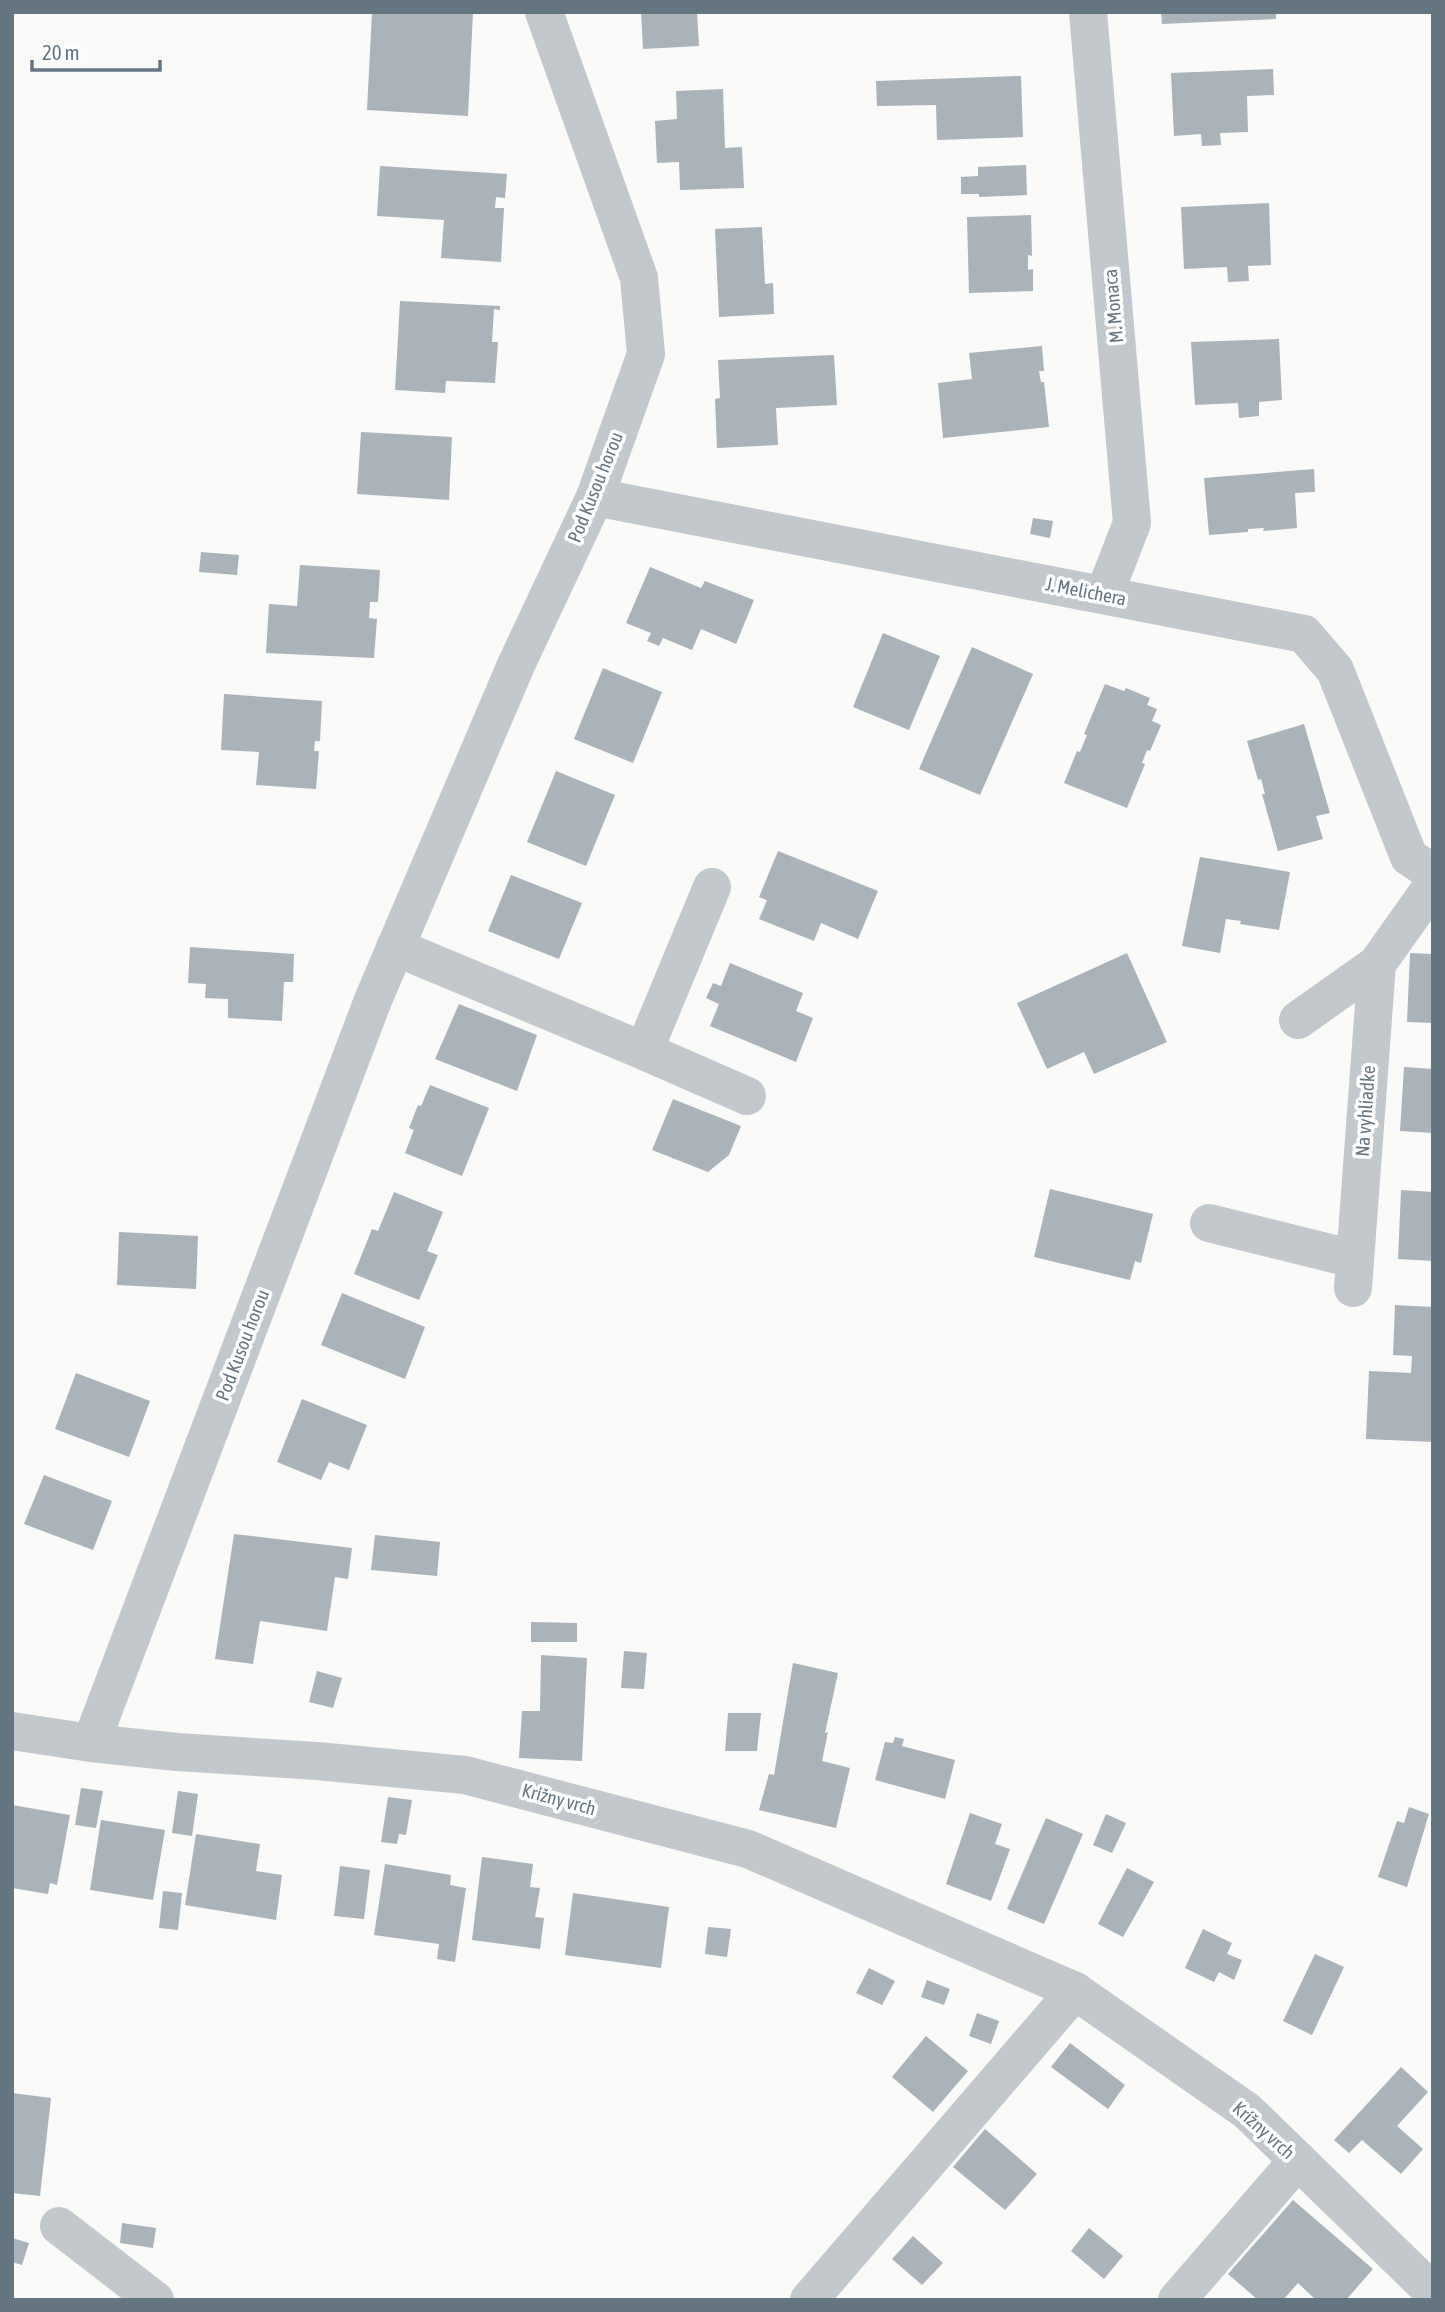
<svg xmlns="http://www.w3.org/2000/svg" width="1445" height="2312" viewBox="0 0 1445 2312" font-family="'Asap Condensed',sans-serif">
<rect width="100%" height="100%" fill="#fafaf8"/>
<g fill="#aab3b9">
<path d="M372,12H473L468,116L367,110Z"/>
<path d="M641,12H697L699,46L643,49Z"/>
<path d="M1161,12H1276V19L1162,24Z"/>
<path d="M1273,69L1274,95L1247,96L1248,132L1220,133L1221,145L1202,146L1201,134L1174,136L1171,73Z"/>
<path d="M1021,76L1023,137L937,140L936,105L877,106L876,81Z"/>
<path d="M723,89L725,148L742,147L744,188L680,190L679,162L657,163L655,121L677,119L676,91Z"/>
<path d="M1026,165L1027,195L979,197V194H961V177L978,176V167Z"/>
<path d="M380,166L507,174L505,198L496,197L495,208H504L501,262L441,258L444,220L377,216Z"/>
<path d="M1269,203L1271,265L1248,266L1249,281L1228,282L1227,267L1184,269L1181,207Z"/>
<path d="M1031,215L1032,256L1028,255V270L1033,269V291L969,293L967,217Z"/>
<path d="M762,227L765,284L773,283L774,314L719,317L715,229Z"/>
<path d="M400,301L500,306V310L494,309L492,342H498L495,383L446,381L445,393L395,390Z"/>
<path d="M1279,339L1282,400L1259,402V416L1239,418L1238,403L1195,405L1191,342Z"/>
<path d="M1042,346L1044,371H1039L1041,382H1044L1049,427L943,438L938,383L972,379L969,353Z"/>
<path d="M834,355L837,405L776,408L778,445L717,448L715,399L720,398L718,360Z"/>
<path d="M361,432L452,437L449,500L357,494Z"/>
<path d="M1314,469L1315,492L1295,493L1297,528L1263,531L1264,528L1248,529V532L1209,535L1204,478Z"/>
<path d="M1033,518L1053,521L1050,538L1030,534Z"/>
<path d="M201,552L239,555L237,575L199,572Z"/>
<path d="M300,565L380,570L378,602H370L369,618L377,619L374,658L266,653L269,604L297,606Z"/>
<path d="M650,567L701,588L705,581L754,600L736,644L701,629L692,650L663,638L659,646L647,641L651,633L626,623Z"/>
<path d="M883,633L940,656L909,730L853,707Z"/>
<path d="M972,647L1033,674L980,795L919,769Z"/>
<path d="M603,668L662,692L633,763L574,739Z"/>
<path d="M1105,684L1124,691L1126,688L1150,698L1147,705L1157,709L1152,721L1161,725L1150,751L1147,750L1142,763L1145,764L1127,808L1064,783L1077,751L1080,752L1087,735L1084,734Z"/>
<path d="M224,694L322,701L320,741H315L314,751H319L316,789L256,785L259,752L221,750Z"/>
<path d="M1304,724L1330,813L1316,816L1323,839L1278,851L1262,794H1265L1261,779L1258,780L1247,741Z"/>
<path d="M556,771L615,795L586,866L527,842Z"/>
<path d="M778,851L878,891L858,939L821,923L814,941L759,919L767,900L759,897Z"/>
<path d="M1200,857L1290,872L1279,930L1240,924L1241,921L1226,919L1220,953L1182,946Z"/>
<path d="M511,875L582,903L559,959L488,931Z"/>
<path d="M190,947L294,954L293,982H284L282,1021L228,1018V999L205,998L206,984L188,983Z"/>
<path d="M1127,953L1167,1042L1094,1074L1084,1052L1047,1069L1017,1003Z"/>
<path d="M1410,953L1433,954V1023L1407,1022Z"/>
<path d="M730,963L803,993L796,1011L813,1018L796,1062L710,1026L719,1004L706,998L713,983L721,986Z"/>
<path d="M459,1004L537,1035L517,1091L435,1059Z"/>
<path d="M1404,1067L1433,1069V1133L1400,1131Z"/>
<path d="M430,1085L489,1108L462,1176L405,1153L414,1130L409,1128L418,1105L421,1106Z"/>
<path d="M673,1099L741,1126L729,1155L708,1172L652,1150Z"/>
<path d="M1050,1189L1153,1214L1141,1263L1135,1261L1130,1280L1034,1257Z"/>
<path d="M1401,1190L1433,1192V1261L1398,1259Z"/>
<path d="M394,1192L443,1212L427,1251L438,1255L419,1300L354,1274L372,1229L378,1231Z"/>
<path d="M119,1232L198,1236L196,1289L117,1285Z"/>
<path d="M342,1293L425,1327L405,1379L321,1345Z"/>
<path d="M1395,1305L1433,1307V1442L1366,1439L1369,1371L1411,1373L1412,1356L1393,1355Z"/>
<path d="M76,1373L150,1401L129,1457L55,1429Z"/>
<path d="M302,1399L367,1425L349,1470L329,1462L321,1480L277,1462Z"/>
<path d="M44,1475L112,1501L93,1550L24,1524Z"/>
<path d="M234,1534L352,1548L348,1579L335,1577L327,1631L260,1621L253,1664L215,1659Z"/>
<path d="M375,1535L440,1542L437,1576L371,1570Z"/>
<path d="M531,1622L577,1623V1642H531Z"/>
<path d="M624,1651L647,1653L644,1689L621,1688Z"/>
<path d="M541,1655L587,1658L582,1761L519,1758L522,1711H540Z"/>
<path d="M793,1663L838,1673L825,1733L828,1732L822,1761L850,1768L836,1828L759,1810L769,1774L774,1775Z"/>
<path d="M317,1671L342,1678L333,1708L309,1702Z"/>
<path d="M728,1713H761L757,1751H725Z"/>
<path d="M895,1737L904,1739L902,1746L955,1760L945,1799L875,1780L885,1742L893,1743Z"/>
<path d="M81,1788L103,1791L96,1828L75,1825Z"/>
<path d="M178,1791L198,1794L192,1836L172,1833Z"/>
<path d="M388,1797L412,1800L406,1835L399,1834L397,1844L381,1842Z"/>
<path d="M12,1805L70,1815L57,1885L50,1883L48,1894L12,1888Z"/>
<path d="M1409,1807L1429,1814L1407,1887L1378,1877L1397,1821L1404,1823Z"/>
<path d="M970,1813L1002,1824L995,1844L1010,1849L991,1901L946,1884Z"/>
<path d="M1106,1814L1126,1823L1112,1853L1093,1845Z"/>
<path d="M1046,1818L1083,1834L1044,1924L1007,1909Z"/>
<path d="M101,1820L165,1830L153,1900L90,1890Z"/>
<path d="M196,1834L260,1844L256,1871L282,1875L276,1920L185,1905Z"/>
<path d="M482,1857L533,1864L530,1887L540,1888L535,1917L544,1918L540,1949L472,1940Z"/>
<path d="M385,1864L451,1875L450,1885L466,1888L455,1962L437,1959L439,1944L374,1935Z"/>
<path d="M340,1866L370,1870L364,1919L334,1916Z"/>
<path d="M1127,1868L1154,1882L1123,1937L1098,1924Z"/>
<path d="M163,1891L182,1893L178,1930L159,1928Z"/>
<path d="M573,1893L669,1907L661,1968L565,1955Z"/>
<path d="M708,1927L731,1929L727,1957L705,1954Z"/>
<path d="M1203,1929L1232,1943L1227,1954L1242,1960L1234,1980L1219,1972L1214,1982L1185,1968Z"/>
<path d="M1315,1954L1344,1967L1312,2035L1283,2021Z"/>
<path d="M869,1968L895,1981L882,2005L856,1993Z"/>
<path d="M927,1980L950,1989L944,2005L921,1997Z"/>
<path d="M977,2013L999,2021L991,2044L969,2036Z"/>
<path d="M926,2036L968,2071L933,2112L892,2077Z"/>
<path d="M1070,2043L1125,2085L1108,2109L1051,2067Z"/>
<path d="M1401,2067L1428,2092L1397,2126L1423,2149L1401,2174L1362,2140L1349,2153L1334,2140Z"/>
<path d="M12,2093L51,2098L40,2196L12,2193Z"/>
<path d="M985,2129L1037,2174L1005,2210L953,2167Z"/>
<path d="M1293,2200L1373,2269L1346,2300H1316L1298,2283L1283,2300H1258L1228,2274Z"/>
<path d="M122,2223L156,2228L153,2248L120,2243Z"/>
<path d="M1089,2228L1123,2256L1104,2279L1071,2251Z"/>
<path d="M913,2236L943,2263L922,2285L892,2259Z"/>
<path d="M12,2238L29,2243L22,2265L12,2262Z"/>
</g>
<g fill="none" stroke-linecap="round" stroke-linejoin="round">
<g stroke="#c3c8cc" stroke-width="38">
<path d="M1088,12L1132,523L1104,595"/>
<path d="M595,497L1304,634L1335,670L1409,857L1433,873"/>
<path d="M395,947L644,1051L712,887"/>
<path d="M1298,1020L1377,964L1433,885"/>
<path d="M644,1051L747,1096"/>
<path d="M1209,1223L1354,1259"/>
<path d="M1353,1288L1377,964"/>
<path d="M12,1731L91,1743L177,1752L317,1761L465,1775L748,1849L1075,1991L1247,2111L1433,2292"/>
<path d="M91,1743L373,1000L516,665L595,497L646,354L639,278L544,12"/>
<path d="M59,2226L155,2300"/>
<path d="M809,2300L1075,1991"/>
<path d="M1177,2300L1298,2160"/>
</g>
</g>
<g text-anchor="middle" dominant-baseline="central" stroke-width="7" stroke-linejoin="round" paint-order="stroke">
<g font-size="19" fill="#657683" stroke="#fff">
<text transform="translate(1113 306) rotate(-95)">M. Monaca</text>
<text transform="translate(595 487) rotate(-68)">Pod Kusou horou</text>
<text transform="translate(1086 591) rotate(11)">J. Melichera</text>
<text transform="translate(1365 1111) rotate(-86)">Na vyhliadke</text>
<text transform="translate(242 1345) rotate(-69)">Pod Kusou horou</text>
<text transform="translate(559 1799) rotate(15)">Krížny vrch</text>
<text transform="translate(1264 2130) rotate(42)">Krížny vrch</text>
</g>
</g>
<rect width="1445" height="2312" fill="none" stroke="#657683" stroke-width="28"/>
<path d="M32 60v10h128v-10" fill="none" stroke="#657683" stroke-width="3.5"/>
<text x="42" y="60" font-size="21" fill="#657683" stroke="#ffffff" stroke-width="5" paint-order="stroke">20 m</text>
</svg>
